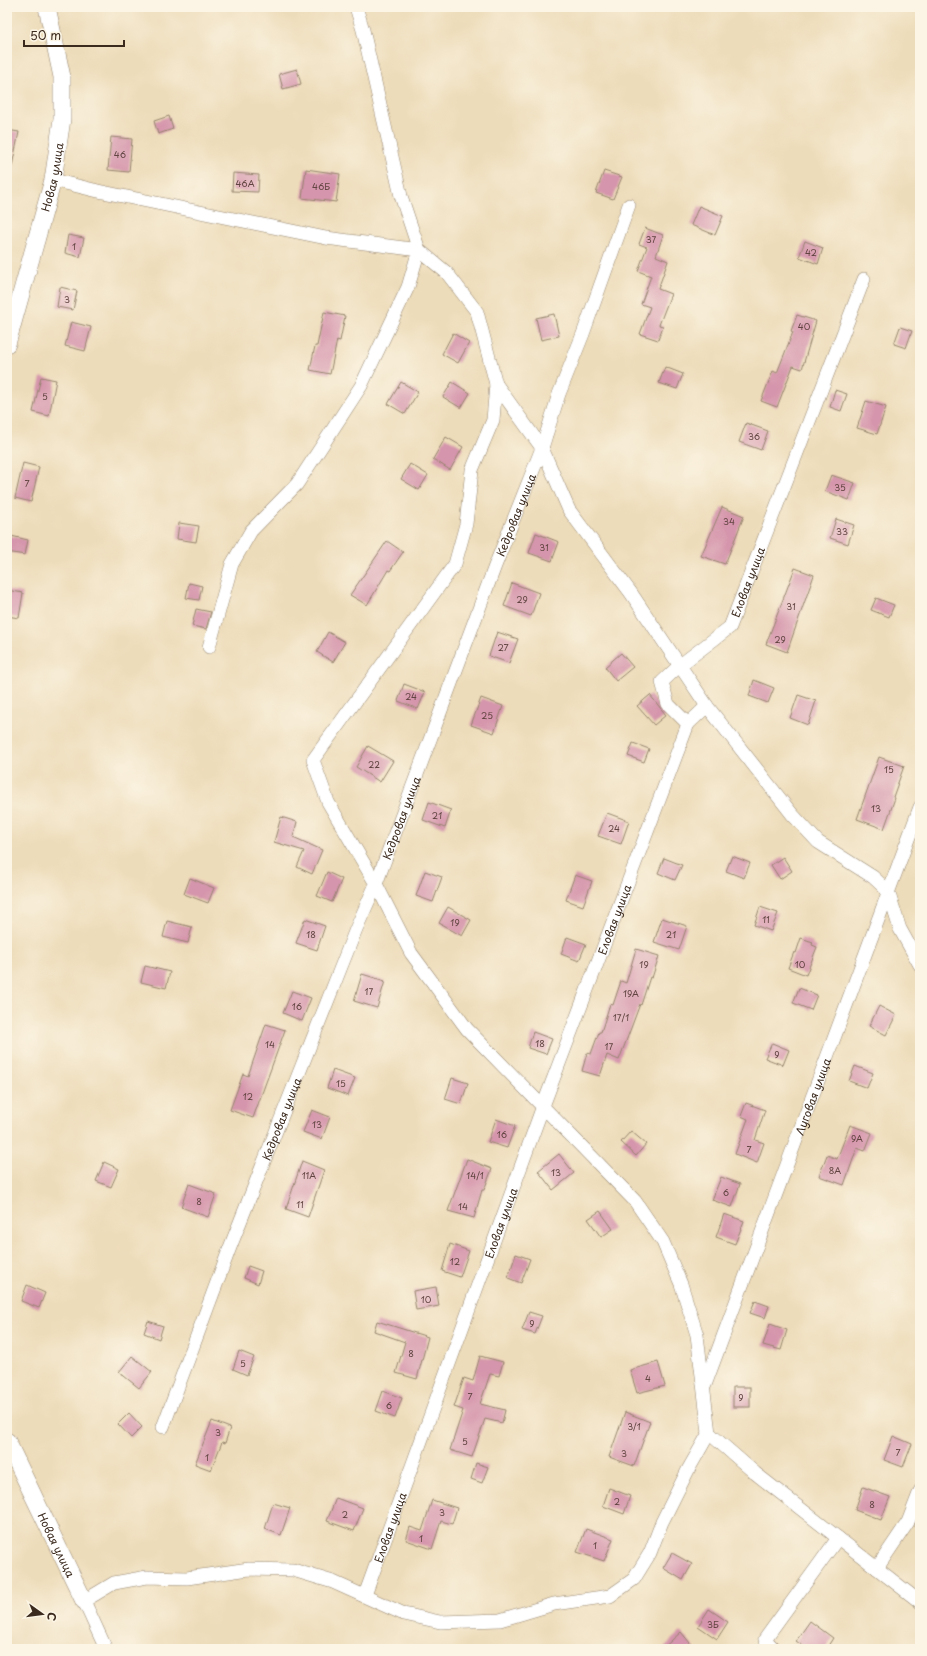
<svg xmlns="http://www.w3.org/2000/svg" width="927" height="1656" viewBox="0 0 927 1656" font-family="'Playpen Sans',sans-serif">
<rect width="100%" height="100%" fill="#fcf5e5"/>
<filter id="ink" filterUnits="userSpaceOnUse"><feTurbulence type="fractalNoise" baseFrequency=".025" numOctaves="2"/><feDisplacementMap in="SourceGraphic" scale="8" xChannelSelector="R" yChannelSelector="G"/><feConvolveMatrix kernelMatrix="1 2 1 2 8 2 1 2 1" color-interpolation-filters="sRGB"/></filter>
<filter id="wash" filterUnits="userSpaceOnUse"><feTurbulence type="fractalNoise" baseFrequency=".012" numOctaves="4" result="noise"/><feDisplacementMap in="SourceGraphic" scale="16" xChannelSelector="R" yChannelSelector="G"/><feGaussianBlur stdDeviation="0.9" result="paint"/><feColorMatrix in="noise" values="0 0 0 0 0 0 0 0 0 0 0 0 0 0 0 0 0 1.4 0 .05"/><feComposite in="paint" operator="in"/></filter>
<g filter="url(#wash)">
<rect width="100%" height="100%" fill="#eddcb9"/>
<g id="blocks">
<g fill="#d595ac">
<path d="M297,69L301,84L283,89L279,74Z"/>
<path d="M169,116L173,129L158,134L154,121Z"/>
<path d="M7,130L19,132L12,166H7Z"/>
<path d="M111,137L132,139L129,172L108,170Z"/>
<path d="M306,169L340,174L336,202L302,198Z"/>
<path d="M604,171L622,177L613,199L596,193Z"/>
<path d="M233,173L259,175L258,192L232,191Z"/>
<path d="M699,206L723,216L715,235L691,225Z"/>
<path d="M645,228L663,235L656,256L668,261L658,289L671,294L659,325L663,326L658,340L640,334L650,307L641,304L651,276L638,271L647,247L639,244Z"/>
<path d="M68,235L84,238L80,257L65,253Z"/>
<path d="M805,241L823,248L818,264L799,257Z"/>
<path d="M60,287L77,291L73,310L57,307Z"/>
<path d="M324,312L345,316L340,341L337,340L330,374L310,370L315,346H317Z"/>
<path d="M554,314L559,336L541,340L536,318Z"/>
<path d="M797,315L816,321L802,369L793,366L777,407L761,401L773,371L777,373L793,332L791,331Z"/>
<path d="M71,322L91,327L85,351L65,346Z"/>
<path d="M900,327L912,331L906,348L894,344Z"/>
<path d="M453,333L469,343L458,363L442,354Z"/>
<path d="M665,367L683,374L677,389L659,383Z"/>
<path d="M41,377L56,380L49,416L33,412Z"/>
<path d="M401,382L418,392L405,414L388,404Z"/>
<path d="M452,382L470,393L461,408L443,397Z"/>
<path d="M835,390L847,394L841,411L830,407Z"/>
<path d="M866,401L886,407L877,434L857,428Z"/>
<path d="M746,423L768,431L761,450L739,442Z"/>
<path d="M446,437L463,447L450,470L433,459Z"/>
<path d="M23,463L39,467L31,502L15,498Z"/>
<path d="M410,464L428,475L419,490L401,479Z"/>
<path d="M831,475L855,483L849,500L825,491Z"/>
<path d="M722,507L744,516L725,564L701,556Z"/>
<path d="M836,519L854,525L848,544L830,538Z"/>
<path d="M179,523L199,526L196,542L177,539Z"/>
<path d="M536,533L559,542L552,561L529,553Z"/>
<path d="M7,535L28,540L25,555L7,552Z"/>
<path d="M387,541L403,552L390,571L388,570L367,605L350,595Z"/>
<path d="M795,568L814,575L787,652L766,644Z"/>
<path d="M189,583L202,586L199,600L186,598Z"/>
<path d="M512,583L539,593L531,616L504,606Z"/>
<path d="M7,590L23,593L19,618L7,616Z"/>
<path d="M876,598L894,605L889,617L871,610Z"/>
<path d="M196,609L211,612L206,629L192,626Z"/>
<path d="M328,632L345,642L333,662L317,652Z"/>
<path d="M497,632L518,639L509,663L489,656Z"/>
<path d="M621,653L633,667L616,681L605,667Z"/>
<path d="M754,680L774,688L768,703L749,696Z"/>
<path d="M404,684L425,692L418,709L398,701Z"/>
<path d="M650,695L666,715L654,725L637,706Z"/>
<path d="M798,695L816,701L808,725L790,718Z"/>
<path d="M481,698L503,706L494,733L471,725Z"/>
<path d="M633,743L649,749L644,762L628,756Z"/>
<path d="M368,746L393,761L380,782L356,767Z"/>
<path d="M879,757L904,766L893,797L895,798L884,829L857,819Z"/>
<path d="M429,802L451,810L445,828L423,820Z"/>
<path d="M607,813L629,821L621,844L598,836Z"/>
<path d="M281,817L297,822L293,837L322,850L312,874L297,867L304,851L274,842Z"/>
<path d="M732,856L750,863L744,878L726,871Z"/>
<path d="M783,857L792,871L780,879L771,865Z"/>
<path d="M664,858L682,865L675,880L658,873Z"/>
<path d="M425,871L442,877L433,902L416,896Z"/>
<path d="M327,872L342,879L332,902L317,896Z"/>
<path d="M575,875L592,881L583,906L566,900Z"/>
<path d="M190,878L214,888L208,903L184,894Z"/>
<path d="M448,907L471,920L462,936L439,923Z"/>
<path d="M760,907L778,913L771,931L754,925Z"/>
<path d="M662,918L687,926L679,950L654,942Z"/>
<path d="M305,919L325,926L317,950L296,943Z"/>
<path d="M167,921L192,927L188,943L163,937Z"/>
<path d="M567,937L586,944L579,961L561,954Z"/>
<path d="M801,938L813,942L812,945L817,947L806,975L788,968L794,952L796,953Z"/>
<path d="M636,949L659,956L652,978L650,977L641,1005L640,1004L619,1060L607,1055L600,1076L582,1071L587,1053L591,1054L599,1032H601L610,1004L613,1005L621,981L626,983Z"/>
<path d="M145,966L170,972L166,988L141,982Z"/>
<path d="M362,974L385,981L377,1008L354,1001Z"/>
<path d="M799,988L817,995L811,1010L793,1003Z"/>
<path d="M292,991L311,998L302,1021L283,1013Z"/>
<path d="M879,1006L896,1015L886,1035L869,1026Z"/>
<path d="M266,1024L285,1030L253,1118L230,1110L243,1074L248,1076Z"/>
<path d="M533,1032L552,1039L546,1054L528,1048Z"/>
<path d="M772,1043L789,1050L783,1065L765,1058Z"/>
<path d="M855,1066L873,1073L867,1088L849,1081Z"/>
<path d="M333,1070L355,1078L348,1096L327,1088Z"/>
<path d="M452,1078L468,1083L461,1104L445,1099Z"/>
<path d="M746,1103L765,1110L755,1140L764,1143L757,1163L735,1154L748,1119L741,1116Z"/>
<path d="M312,1110L330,1117L322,1139L303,1132Z"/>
<path d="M496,1119L515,1126L507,1148L488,1142Z"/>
<path d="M850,1125L872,1133L865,1151L857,1148L844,1185L819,1176L827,1155L837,1159Z"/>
<path d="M631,1131L646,1144L636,1156L621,1142Z"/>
<path d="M559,1154L574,1173L553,1190L538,1171Z"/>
<path d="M467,1159L492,1169L484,1190H482L474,1218L448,1211Z"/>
<path d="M302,1161L324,1170L308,1217L286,1209Z"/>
<path d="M104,1162L119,1169L111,1187L96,1181Z"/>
<path d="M721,1177L740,1184L732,1207L712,1200Z"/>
<path d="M189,1184L216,1194L208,1217L181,1207Z"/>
<path d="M600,1211L613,1229L601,1237L588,1219Z"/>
<path d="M724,1214L744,1221L735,1244L716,1237Z"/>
<path d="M450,1244L469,1251L460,1277L442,1271Z"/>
<path d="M516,1254L530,1259L521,1283L508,1278Z"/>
<path d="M248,1266L262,1271L258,1284L244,1278Z"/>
<path d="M27,1285L45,1293L39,1308L21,1301Z"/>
<path d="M436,1287L439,1306L416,1310L413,1291Z"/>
<path d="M755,1301L769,1306L765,1318L750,1313Z"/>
<path d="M529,1312L542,1316L535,1334L522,1330Z"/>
<path d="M148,1321L163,1326L159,1339L144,1333Z"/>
<path d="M377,1321L428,1337L417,1379L396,1373L405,1342L374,1331Z"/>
<path d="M770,1324L787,1330L781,1350L763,1345Z"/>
<path d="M239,1351L254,1357L247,1375L233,1369Z"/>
<path d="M132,1356L152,1372L139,1388L119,1372Z"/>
<path d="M480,1356L503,1362L499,1376L490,1374L480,1404L505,1410L502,1423L485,1419L472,1457L450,1450L463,1410L454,1407L464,1378L473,1381Z"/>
<path d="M658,1362L665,1386L637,1393L630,1370Z"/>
<rect x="733" y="1387" width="17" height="20"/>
<path d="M383,1391L402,1398L395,1418L376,1411Z"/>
<path d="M625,1412L650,1422L634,1466L609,1457Z"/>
<path d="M129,1413L142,1427L131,1438L118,1424Z"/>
<path d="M212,1421L230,1428L225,1443L222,1442L211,1470L195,1464Z"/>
<path d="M893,1436L912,1444L903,1467L884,1460Z"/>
<path d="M476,1463L488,1467L482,1483L471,1479Z"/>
<path d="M863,1487L890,1497L881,1520L855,1510Z"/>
<path d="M609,1488L630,1496L624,1514L603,1506Z"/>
<path d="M336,1498L363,1508L354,1531L327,1521Z"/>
<path d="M432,1500L457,1508L452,1524L441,1521L432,1549L406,1540L410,1527L422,1531Z"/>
<path d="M273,1503L290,1508L281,1535L265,1529Z"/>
<path d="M586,1529L613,1539L604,1561L577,1552Z"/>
<path d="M672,1553L692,1564L683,1580L663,1568Z"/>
<path d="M709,1609L728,1622L717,1639L698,1626Z"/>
<path d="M810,1621L833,1638L826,1649H807L796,1641Z"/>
<path d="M681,1632L695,1649H662Z"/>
</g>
</g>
</g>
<g filter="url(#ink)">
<use href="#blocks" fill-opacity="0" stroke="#94836c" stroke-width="1"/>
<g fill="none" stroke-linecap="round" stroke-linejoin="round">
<defs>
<g id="minor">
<path d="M53,180L98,191L326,238L419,250L408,287L361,386L297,484L251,531L232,564L209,647"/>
<path d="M496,384L542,448L569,510L631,593L707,706L792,814L818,842L873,877L888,891L900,929L920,965"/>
<path d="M688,724L707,706"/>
<path id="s1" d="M705,1385L920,807"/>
<path id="s2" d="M163,1427L229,1250L356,929L376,884L495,566L542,448L559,394L583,334L629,205"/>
<path d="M709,1433L755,1473L920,1602"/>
<path d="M877,1568L908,1522L920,1491"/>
<path id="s3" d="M365,1595L543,1106L688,724L668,704L662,682L679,666L730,627L864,279"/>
<path d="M106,1649L84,1601L114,1583L147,1577L187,1578L249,1569L293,1570L333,1582L404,1614L440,1622L500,1620L554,1604L610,1596L634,1579L650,1553L662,1522L688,1470L709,1433L697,1335L681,1284L663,1242L635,1201L467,1029L411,953L376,884L328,802L313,760L455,564L466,524L472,470L493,420L496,384L477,312L447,273L419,250L401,196L363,30L356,7"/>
<path d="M774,1649L765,1639L838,1538"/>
</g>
<g id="tertiary">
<path id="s4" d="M7,344L53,180L62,119V77L47,7"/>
<path id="s5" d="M7,1441L84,1601"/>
</g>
</defs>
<use href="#minor" stroke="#94836c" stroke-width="14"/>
<use href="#tertiary" stroke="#94836c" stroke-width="18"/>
<use href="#minor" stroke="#fff" stroke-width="13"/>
<use href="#tertiary" stroke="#fff" stroke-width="17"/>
</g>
</g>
<g text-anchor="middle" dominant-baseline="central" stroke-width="4" stroke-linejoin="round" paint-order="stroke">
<g font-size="9" fill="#624542">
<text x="120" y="154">46</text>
<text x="245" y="183">46А</text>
<text x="321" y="186">46Б</text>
<text x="651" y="239">37</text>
<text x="74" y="246">1</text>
<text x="811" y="252">42</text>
<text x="67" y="299">3</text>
<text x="804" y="326">40</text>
<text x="45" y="396">5</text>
<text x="754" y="436">36</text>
<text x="27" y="483">7</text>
<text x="840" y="487">35</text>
<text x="729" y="521">34</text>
<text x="842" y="531">33</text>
<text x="544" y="547">31</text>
<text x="522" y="599">29</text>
<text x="791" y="606">31</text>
<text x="780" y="639">29</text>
<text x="503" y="647">27</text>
<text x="411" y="696">24</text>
<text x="487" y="715">25</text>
<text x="374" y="764">22</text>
<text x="889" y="769">15</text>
<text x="876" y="808">13</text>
<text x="437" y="815">21</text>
<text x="614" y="828">24</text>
<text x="766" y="919">11</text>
<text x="455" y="922">19</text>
<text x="311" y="934">18</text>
<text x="671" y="934">21</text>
<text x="644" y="964">19</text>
<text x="800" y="964">10</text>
<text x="369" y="991">17</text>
<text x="631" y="993">19А</text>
<text x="297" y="1006">16</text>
<text x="621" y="1017">17/1</text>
<text x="540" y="1043">18</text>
<text x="270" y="1044">14</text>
<text x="609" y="1046">17</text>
<text x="777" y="1054">9</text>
<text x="341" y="1083">15</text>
<text x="248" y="1096">12</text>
<text x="317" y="1124">13</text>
<text x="502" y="1134">16</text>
<text x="857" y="1138">9А</text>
<text x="749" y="1149">7</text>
<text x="835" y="1170">8А</text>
<text x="556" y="1172">13</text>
<text x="309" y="1175">11А</text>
<text x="475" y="1175">14/1</text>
<text x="726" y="1192">6</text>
<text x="199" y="1201">8</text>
<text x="300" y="1204">11</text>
<text x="463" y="1206">14</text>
<text x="455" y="1261">12</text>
<text x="426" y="1299">10</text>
<text x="532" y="1323">9</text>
<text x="411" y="1353">8</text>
<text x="243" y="1363">5</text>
<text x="648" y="1378">4</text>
<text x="470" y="1396">7</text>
<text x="741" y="1397">9</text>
<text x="389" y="1405">6</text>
<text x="634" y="1426">3/1</text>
<text x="218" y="1432">3</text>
<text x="465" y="1441">5</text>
<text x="898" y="1452">7</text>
<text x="624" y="1453">3</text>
<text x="207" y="1457">1</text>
<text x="617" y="1501">2</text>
<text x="872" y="1504">8</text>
<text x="442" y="1512">3</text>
<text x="345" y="1514">2</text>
<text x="421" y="1538">1</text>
<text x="595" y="1545">1</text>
<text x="713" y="1624">3Б</text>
</g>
<g font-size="11" fill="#3b2a1e" stroke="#fcf5e5">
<text stroke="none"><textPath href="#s4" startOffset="173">Новая улица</textPath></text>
<text stroke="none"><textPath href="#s2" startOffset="978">Кедровая улица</textPath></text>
<text stroke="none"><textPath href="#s3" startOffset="1116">Еловая улица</textPath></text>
<text stroke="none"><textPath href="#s2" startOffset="654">Кедровая улица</textPath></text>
<text stroke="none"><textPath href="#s3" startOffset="720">Еловая улица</textPath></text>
<text stroke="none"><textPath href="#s1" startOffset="308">Луговая улица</textPath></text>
<text stroke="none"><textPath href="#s2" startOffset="330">Кедровая улица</textPath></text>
<text stroke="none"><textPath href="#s3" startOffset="396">Еловая улица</textPath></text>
<text stroke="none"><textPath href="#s3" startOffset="72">Еловая улица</textPath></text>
<text stroke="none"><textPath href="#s5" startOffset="115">Новая улица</textPath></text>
</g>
</g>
<rect width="927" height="1656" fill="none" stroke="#fcf5e5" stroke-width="24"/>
<g transform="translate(42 1614) rotate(104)" stroke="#fcf5e5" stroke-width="3" paint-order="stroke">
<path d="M0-3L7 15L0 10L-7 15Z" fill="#3b2a1e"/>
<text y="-6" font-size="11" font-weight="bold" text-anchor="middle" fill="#3b2a1e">С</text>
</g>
<path d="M24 40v6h100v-6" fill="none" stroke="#3b2a1e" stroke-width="2"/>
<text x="30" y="40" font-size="12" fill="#3b2a1e" stroke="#fcf5e5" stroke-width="3" paint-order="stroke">50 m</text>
</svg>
